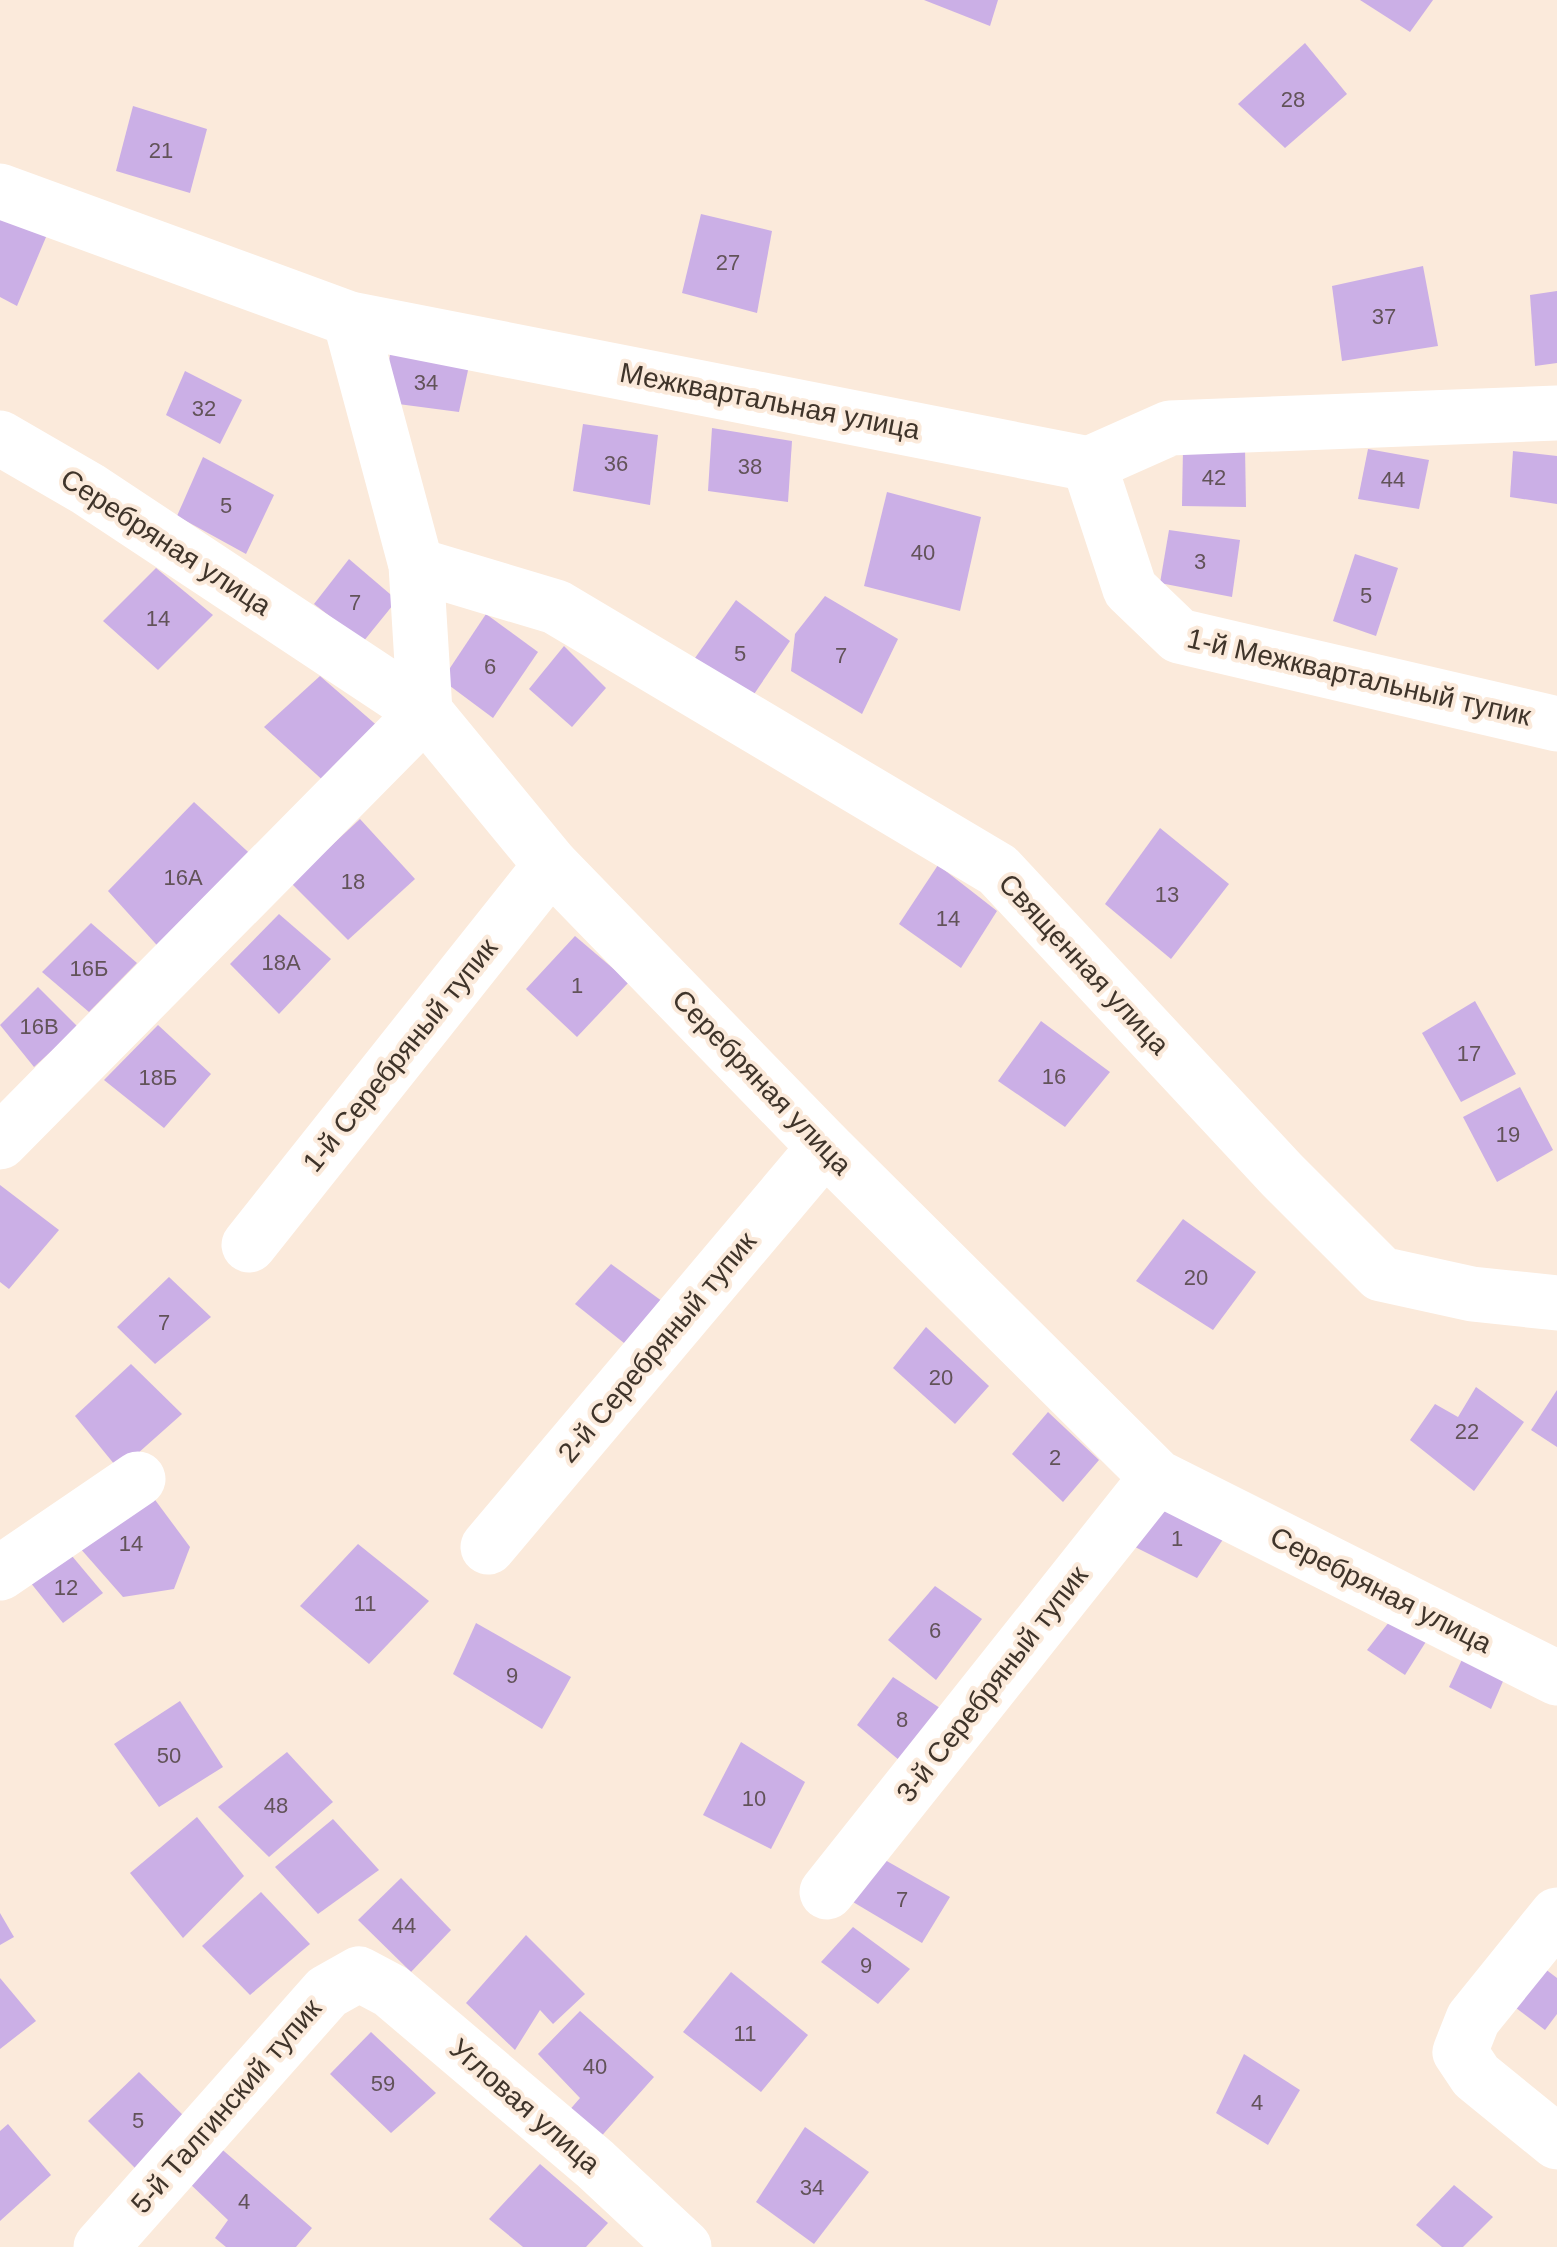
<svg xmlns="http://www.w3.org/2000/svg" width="1557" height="2247" viewBox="0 0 1557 2247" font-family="Arial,sans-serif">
<rect width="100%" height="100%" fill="#fbeadb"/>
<g fill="#cbafe6">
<path d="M924,0H998L990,26Z"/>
<path d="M1360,0H1433L1410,32Z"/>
<path d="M1305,43L1347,94L1285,148L1238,104Z"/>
<path d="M133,106L207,129L190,193L116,171Z"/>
<path d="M0,208L49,230L17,306L0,297Z"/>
<path d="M701,214L772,231L757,313L682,293Z"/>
<path d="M1423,266L1438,346L1342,361L1332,286Z"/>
<path d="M1557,291V363L1535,366L1530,295Z"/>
<path d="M391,348L470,361L459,412L383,402Z"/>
<path d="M185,371L242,400L220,444L166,415Z"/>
<path d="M583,424L658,435L650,505L573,491Z"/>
<path d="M712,428L792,441L788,502L708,491Z"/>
<path d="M1245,447L1246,507L1182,506L1183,448Z"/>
<path d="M1368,449L1429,460L1419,509L1358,499Z"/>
<path d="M1513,451L1557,456V504L1510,497Z"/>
<path d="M203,457L274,495L246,554L177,516Z"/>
<path d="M887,492L981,517L960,611L864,586Z"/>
<path d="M1169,530L1240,540L1232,597L1160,583Z"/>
<path d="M1355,554L1398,568L1376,636L1333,621Z"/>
<path d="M349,559L397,600L363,642L314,604Z"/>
<path d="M156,568L213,615L158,670L103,621Z"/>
<path d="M825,596L898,639L862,714L791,671L795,634Z"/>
<path d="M736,600L790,641L748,703L690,665Z"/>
<path d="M486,614L538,652L493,718L442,680Z"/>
<path d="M564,646L606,688L572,727L529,689Z"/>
<path d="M320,676L381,729L327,784L264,727Z"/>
<path d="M194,802L259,862L164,953L108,891Z"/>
<path d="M360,819L415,879L348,940L291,883Z"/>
<path d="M1160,828L1229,884L1171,959L1105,904Z"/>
<path d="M938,865L997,911L961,968L899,924Z"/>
<path d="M279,914L331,959L279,1014L230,964Z"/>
<path d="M91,923L137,963L89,1012L42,972Z"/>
<path d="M575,936L629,982L577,1037L526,989Z"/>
<path d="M38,987L78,1027L34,1067L0,1025Z"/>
<path d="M1475,1001L1516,1074L1461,1102L1422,1033Z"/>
<path d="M1041,1021L1110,1072L1065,1127L998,1081Z"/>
<path d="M158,1025L211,1074L164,1128L104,1080Z"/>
<path d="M1520,1087L1553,1150L1497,1182L1463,1117Z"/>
<path d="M0,1185L59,1230L9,1289L0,1282Z"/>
<path d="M1183,1219L1256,1272L1213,1330L1136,1281Z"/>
<path d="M611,1264L666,1304L629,1347L575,1304Z"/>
<path d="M169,1277L211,1317L155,1364L117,1327Z"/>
<path d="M926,1327L989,1386L955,1424L893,1368Z"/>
<path d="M131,1364L182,1414L119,1470L75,1416Z"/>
<path d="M1476,1387L1524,1422L1474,1491L1410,1440L1435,1404L1458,1417Z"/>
<path d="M1557,1390V1447L1531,1430Z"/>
<path d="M1048,1412L1099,1460L1063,1502L1012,1454Z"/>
<path d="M147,1489L190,1547L174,1589L123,1597L72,1539Z"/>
<path d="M1155,1492L1228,1532L1197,1578L1127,1543Z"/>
<path d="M358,1544L429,1601L369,1664L300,1606Z"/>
<path d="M72,1556L103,1593L63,1623L30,1582Z"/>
<path d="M935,1586L982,1619L936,1680L888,1640Z"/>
<path d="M1393,1617L1427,1640L1405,1675L1367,1650Z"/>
<path d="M476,1623L571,1677L542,1729L453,1674Z"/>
<path d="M1467,1649L1507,1672L1491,1709L1449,1687Z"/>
<path d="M893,1677L946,1712L905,1765L857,1725Z"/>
<path d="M180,1701L223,1767L159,1807L114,1744Z"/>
<path d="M741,1742L805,1782L771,1849L703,1815Z"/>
<path d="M287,1752L333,1802L269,1857L218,1807Z"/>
<path d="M197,1817L244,1876L183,1938L130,1873Z"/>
<path d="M333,1819L379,1870L318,1914L275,1867Z"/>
<path d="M885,1860L950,1897L922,1943L853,1902Z"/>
<path d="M401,1878L451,1930L411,1972L358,1920Z"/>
<path d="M261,1892L310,1944L250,1995L202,1946Z"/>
<path d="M0,1913L14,1937L0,1945Z"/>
<path d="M853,1927L910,1969L878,2004L821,1962Z"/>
<path d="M526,1935L585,1994L553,2024L540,2010L515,2050L466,2003Z"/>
<path d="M1540,1965L1557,1978V2014L1545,2030L1508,2002Z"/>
<path d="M731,1972L808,2035L761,2092L683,2032Z"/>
<path d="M0,1978L36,2021L0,2049Z"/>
<path d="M580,2011L654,2077L597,2141L567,2113L580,2098L538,2054Z"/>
<path d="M371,2032L436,2093L391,2133L330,2074Z"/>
<path d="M1244,2054L1300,2090L1268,2145L1216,2113Z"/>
<path d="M139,2072L187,2119L136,2169L88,2121Z"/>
<path d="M8,2124L51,2175L0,2221V2131Z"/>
<path d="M805,2127L869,2172L814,2244L756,2202Z"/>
<path d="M217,2145L312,2228L296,2247H226L215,2238L228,2220L188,2182Z"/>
<path d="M540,2164L608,2223L586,2247H523L489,2219Z"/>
<path d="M1454,2185L1493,2217L1463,2247H1442L1416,2225Z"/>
</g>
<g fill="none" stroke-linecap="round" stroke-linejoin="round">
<g stroke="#fff" stroke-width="55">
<path d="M0,191L350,319L1089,464L1170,428L1557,413"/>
<path d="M0,438L88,489L425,712L551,865L825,1147L1157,1477L1557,1678"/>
<path d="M1089,464L1130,589L1179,636L1557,724"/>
<path d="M416,565L556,607L998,870L1282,1175L1381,1274L1472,1294L1557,1303"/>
<path d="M0,1142L425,712L416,565L350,319"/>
<path d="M249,1245L551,865"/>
<path d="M488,1547L825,1147"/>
<path d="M0,1573L138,1479"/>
<path d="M827,1892L1157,1477"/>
<path d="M1557,1915L1473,2019L1460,2052L1476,2076L1557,2142"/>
<path d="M101,2247L327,1992L359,1974L391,1991L595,2164L684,2247"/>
</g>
</g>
<g text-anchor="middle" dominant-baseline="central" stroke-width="8" stroke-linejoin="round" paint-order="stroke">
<g font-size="22" fill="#625359">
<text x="1293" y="99">28</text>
<text x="161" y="150">21</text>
<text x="728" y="262">27</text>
<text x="1384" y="316">37</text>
<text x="426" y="382">34</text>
<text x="204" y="408">32</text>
<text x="616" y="463">36</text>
<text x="750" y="466">38</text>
<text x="1214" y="477">42</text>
<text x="1393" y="479">44</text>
<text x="226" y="505">5</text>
<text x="923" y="552">40</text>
<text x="1200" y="561">3</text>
<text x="1366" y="595">5</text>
<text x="355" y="602">7</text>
<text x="158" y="618">14</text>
<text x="740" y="653">5</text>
<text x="841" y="655">7</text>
<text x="490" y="666">6</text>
<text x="183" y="877">16А</text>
<text x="353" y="881">18</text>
<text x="1167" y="894">13</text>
<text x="948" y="918">14</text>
<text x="281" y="962">18А</text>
<text x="89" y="968">16Б</text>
<text x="577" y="985">1</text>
<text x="39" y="1026">16В</text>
<text x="1469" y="1053">17</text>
<text x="1054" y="1076">16</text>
<text x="158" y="1077">18Б</text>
<text x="1508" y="1134">19</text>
<text x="1196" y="1277">20</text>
<text x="164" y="1322">7</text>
<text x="941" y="1377">20</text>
<text x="1467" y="1431">22</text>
<text x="1055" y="1457">2</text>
<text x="1177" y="1538">1</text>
<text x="131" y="1543">14</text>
<text x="66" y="1587">12</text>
<text x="365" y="1603">11</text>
<text x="935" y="1630">6</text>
<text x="512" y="1675">9</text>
<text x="902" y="1719">8</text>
<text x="169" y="1755">50</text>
<text x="754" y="1798">10</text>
<text x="276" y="1805">48</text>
<text x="902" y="1899">7</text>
<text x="404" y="1925">44</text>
<text x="866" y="1965">9</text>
<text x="745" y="2033">11</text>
<text x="595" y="2066">40</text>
<text x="383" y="2083">59</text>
<text x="1257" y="2102">4</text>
<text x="138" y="2120">5</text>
<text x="812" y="2187">34</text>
<text x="244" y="2201">4</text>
</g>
<g font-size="28" fill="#3f342a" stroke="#fbeadb">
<text transform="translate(770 401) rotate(11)">Межквартальная улица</text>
<text transform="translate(166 542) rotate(33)">Серебряная улица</text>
<text transform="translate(1359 677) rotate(13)">1-й Межквартальный тупик</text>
<text transform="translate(1084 964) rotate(47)">Священная улица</text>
<text transform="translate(400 1055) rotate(-51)">1-й Серебряный тупик</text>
<text transform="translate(762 1082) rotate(46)">Серебряная улица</text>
<text transform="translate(657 1347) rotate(-50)">2-й Серебряный тупик</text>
<text transform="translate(1381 1590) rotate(27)">Серебряная улица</text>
<text transform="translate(992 1684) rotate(-52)">3-й Серебряный тупик</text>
<text transform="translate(226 2106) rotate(-49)">5-й Талгинский тупик</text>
<text transform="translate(525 2106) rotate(41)">Угловая улица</text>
</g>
</g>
</svg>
